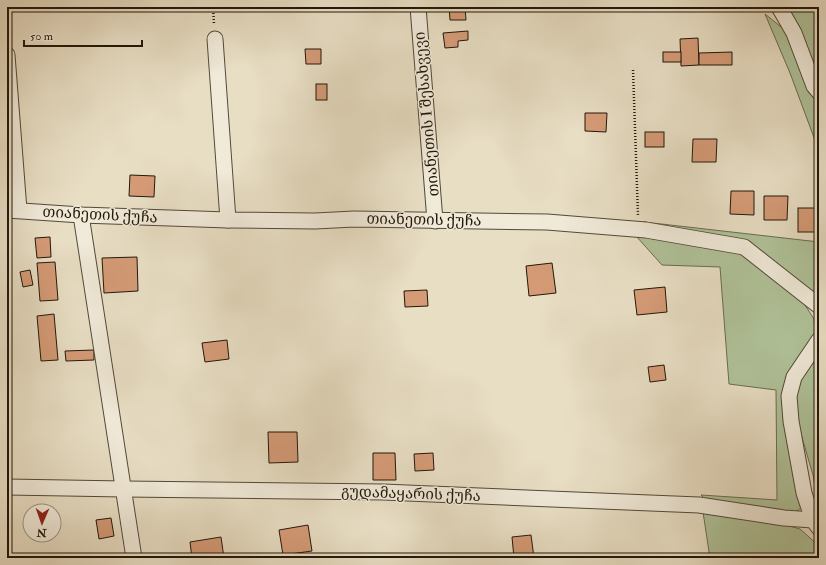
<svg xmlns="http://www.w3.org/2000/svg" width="826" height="565" viewBox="0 0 826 565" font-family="'IM FELL Double Pica','Noto Serif Georgian',serif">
<rect width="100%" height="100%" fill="#e8dec4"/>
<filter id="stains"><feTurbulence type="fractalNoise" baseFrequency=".005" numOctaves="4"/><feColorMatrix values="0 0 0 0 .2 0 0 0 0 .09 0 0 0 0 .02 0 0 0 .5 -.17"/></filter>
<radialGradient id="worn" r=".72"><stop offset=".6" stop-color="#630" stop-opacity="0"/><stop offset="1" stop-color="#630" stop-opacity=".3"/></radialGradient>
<g fill="#b0c299" stroke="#686c52">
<path d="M787,7H819V76L800,29Z"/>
<path d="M765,14L786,31L809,89L819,100V151L790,73Z"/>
<path d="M644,222L819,242V299L746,242Z"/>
<path d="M636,236L743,251L803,302L814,319L816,339L786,377L801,508L791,515L705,499L701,495L777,500L776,390L729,384L720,267L662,265Z"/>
<path d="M819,346V508L813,475L796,417L795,396L803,373Z"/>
<path d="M703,512L776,522L800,529L819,546V558H710Z"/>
</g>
<g fill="#d59b77" stroke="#21170a">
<path d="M449,7H465L466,20H450Z"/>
<path d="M468,31V40L458,41V47L445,48L443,33Z"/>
<path d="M698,38L699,65L681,66L680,39Z"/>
<path d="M305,49H321V64H306Z"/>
<rect x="663" y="52" width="18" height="10"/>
<path d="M732,52V65H699V53Z"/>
<rect x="316" y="84" width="11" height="16"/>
<path d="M585,113H607L606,132L585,131Z"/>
<rect x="645" y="132" width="19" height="15"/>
<path d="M693,139H717L716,162H692Z"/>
<path d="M130,175L155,176L154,197L129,196Z"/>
<path d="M731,191H754V215L730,214Z"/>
<path d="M764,196H788L787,220H764Z"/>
<rect x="798" y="208" width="21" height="24"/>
<path d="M50,237L51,257L37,258L35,238Z"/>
<path d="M137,257L138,291L104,293L102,258Z"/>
<path d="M55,262L58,300L40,301L37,263Z"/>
<path d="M552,263L556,293L529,296L526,266Z"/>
<path d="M30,270L33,285L23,287L20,272Z"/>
<path d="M665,287L667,312L637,315L634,290Z"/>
<path d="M427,290L428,306L405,307L404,291Z"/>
<path d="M54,314L58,360L41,361L37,316Z"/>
<path d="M227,340L229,359L205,362L202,343Z"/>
<path d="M94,350V360L66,361L65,351Z"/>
<path d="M664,365L666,380L650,382L648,367Z"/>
<path d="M268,432H297L298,462L269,463Z"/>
<path d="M373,453H395L396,480H373Z"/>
<path d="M433,453L434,470L415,471L414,454Z"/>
<path d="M111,518L114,536L99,539L96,520Z"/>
<path d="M308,525L312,551L283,555L279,530Z"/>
<path d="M33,535H48V539L34,540Z"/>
<path d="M531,535L534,558H514L512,537Z"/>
<path d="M221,537L224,558H192L190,542Z"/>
</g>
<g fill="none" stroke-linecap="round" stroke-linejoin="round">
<defs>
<g id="street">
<path d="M418,7L435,221"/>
<path d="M779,7L794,33L814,86L819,92"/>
<path d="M215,39L228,220"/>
<path d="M7,55L19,210"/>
<path d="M7,210L81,215L228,220L315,221L354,219L547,222L646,230L744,247L819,306"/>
<path d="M81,215L134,558"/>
<path d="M7,487L124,489L383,492L699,505L784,518L813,520"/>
<path d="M819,528L813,520L804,493L791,421L789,396L794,377L819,340"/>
</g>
</defs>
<use href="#street" stroke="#534938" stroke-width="17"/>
<g stroke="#21170a" stroke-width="2.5" stroke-dasharray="1 2" stroke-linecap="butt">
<path d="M213,7L214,24"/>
<path d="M633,70L638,215"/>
</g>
<use href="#street" stroke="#f0ead9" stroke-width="15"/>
</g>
<g text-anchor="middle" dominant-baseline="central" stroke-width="3" stroke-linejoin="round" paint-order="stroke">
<g font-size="15" fill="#21170a" stroke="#f0ead9">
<text transform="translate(427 114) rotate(-95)">თიანეთის I შესახვევი</text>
<text transform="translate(100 215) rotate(3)">თიანეთის ქუჩა</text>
<text transform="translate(424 220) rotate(1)">თიანეთის ქუჩა</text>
<text transform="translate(411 494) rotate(2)">გუდამაყარის ქუჩა</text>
</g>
</g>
<rect width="826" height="565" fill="none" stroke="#e8dec4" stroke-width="24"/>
<rect x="8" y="8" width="810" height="549" fill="none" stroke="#21170a" stroke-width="2"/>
<rect x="12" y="12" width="802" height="541" fill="none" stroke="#21170a"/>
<g transform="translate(42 523) rotate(182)"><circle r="19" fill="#f0ead9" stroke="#9d9686"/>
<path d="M0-3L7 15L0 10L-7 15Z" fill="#8f2418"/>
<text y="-6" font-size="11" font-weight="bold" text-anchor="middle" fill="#21170a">N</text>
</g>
<path d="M24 40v6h118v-6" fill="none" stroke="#21170a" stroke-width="2"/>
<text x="30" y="40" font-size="12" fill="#21170a" stroke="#f0ead9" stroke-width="3" paint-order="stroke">50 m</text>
<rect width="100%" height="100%" filter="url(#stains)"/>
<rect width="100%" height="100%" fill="url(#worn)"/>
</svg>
